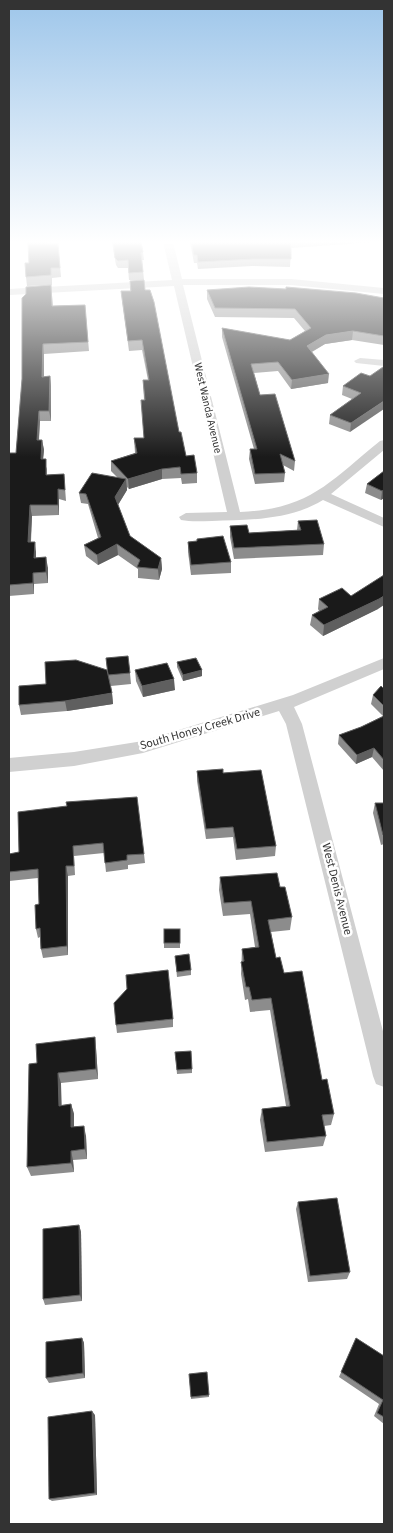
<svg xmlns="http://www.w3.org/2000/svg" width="393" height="1533" viewBox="0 0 393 1533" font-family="'Source Sans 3',sans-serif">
<rect width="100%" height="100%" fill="#fff"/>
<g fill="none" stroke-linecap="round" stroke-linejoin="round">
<g fill="#d0d0d0" fill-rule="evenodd">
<path d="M163,242H173L182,279H291L384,288V294L291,285H183L240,512C310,509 328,483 380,441L384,440V450L331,494L384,518V527L323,500C290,520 250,520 212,521C202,521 191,522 181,520L179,517L186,513L227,512L174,286L9,295V289L172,280Z"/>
<path d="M360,358L384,360V366L356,363L354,361Z"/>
<path d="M384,658V669L294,707L302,724L384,1035V1087L376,1084L373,1076L286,724L279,711L143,753L74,766L9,772V758L74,752L143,741L293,695Z"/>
</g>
</g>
<g fill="#8c8c8c">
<path d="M112,242H141L143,252L144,260H142L144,280H129L128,268H118L116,265Z"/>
<path d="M190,242H376L291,248L290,267L252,266L198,269L197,263H194Z"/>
<path d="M47,243H58L61,277L52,278V285L27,286L26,277Z"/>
<path d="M130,281L145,290L179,432L186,456L197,473V483L182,484L181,478L162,479L129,489L127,487V490L118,505L130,536L161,558L162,569L159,580L138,578V569L118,555L98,565L86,556L84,545L98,538L88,504L81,503L79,493L118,478L111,471V461L135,453L134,438H144V400L143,380H148L142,350L129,351L122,300L121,291H130Z"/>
<path d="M51,285L53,306L85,305L89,351L44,354V377L50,376L51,386V421H40L39,440H42L44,450L43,459L47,469V475L64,474L66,501L59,499V515L32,516L31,542L36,552V558L48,568V583L34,584V594L9,596V453H16L22,379Z"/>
<path d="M207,290L384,298V345L352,340L325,344L312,352L328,383L291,389L278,371L254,373L260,395L295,461L294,471L283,465L285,473L284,482L255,484L249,459L250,449H254L222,337V328L290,340L305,331L294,318L215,317L207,299Z"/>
<path d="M370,376L350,432L329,424L330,415L352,399L342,395L343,386Z"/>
<path d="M384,471V498L381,500L365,493L367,484Z"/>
<path d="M298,521L324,544L323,555L234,559L230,537V526L249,533L297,530Z"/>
<path d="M197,541L231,562V573L191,575L188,552V542Z"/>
<path d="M319,599L378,609L323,636L310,625L312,615L319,611L318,609Z"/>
<path d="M106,658L130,673L131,684L111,686L112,693L113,704L67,711L21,715L19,705L46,684L108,677Z"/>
<path d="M177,662L202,670V676L183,681L177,667Z"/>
<path d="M135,670L175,690L143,697L136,681Z"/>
<path d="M384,689V771L372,757L356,764L338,744L339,735L361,727L383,716L371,704L373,695Z"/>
<path d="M197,771L223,773L276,846L275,856L236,860L233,837L206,839L197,781Z"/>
<path d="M375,803H384V844L381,845L373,813Z"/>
<path d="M18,812L144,854L145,863L128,865V869L106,872L104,853L74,856L75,875L68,876V955L43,958L41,949L40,937L38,938L36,929L39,904L38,878L9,881V854L19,852Z"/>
<path d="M220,877L280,887L292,917L290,930L271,932L276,958L284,973L334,1114L331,1125L324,1126L326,1136L323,1146L265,1152L260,1120L262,1109L286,1106L270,1010L250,1012L248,999L245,1000L241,974L242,949L255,947L250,914L223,916L219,890Z"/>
<rect x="164" y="929" width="16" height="19"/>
<path d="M175,956L191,970V975L177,977Z"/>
<path d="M173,1019V1027L117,1033L116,1025Z"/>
<path d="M96,1048L98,1079L61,1083V1105L71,1104L74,1114V1127L86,1136L87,1159L73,1160L74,1172L31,1176L27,1167L37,1063Z"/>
<path d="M175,1052L192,1069V1073L177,1074Z"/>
<path d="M298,1202L350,1272L347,1279L308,1282L296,1209Z"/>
<path d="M79,1225L81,1232L82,1301L45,1305L43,1299Z"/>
<path d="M82,1338L84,1343L85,1378L49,1383L46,1378Z"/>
<path d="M356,1338L384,1356V1424L374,1416L379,1404L339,1377Z"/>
<path d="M189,1374L209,1395V1397L191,1399Z"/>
<path d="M95,1415L97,1495L52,1501L49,1499Z"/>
</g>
<g fill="#5f5f5f">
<path d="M353,331L352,340L325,344L306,355L307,346L326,335Z"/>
<path d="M43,344L44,354V387L42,377Z"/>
<path d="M329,374L328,383L291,389L292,380Z"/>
<path d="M50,376L51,386V421L49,411Z"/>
<path d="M384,401V409L350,432L351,423Z"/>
<path d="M39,411L40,421L38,450L37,440Z"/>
<path d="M42,440L44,450L42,469L41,459Z"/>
<path d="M162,469V479L129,489L128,479Z"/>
<path d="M126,479L127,490L116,508L115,497Z"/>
<path d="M58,489L59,499V515L58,505Z"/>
<path d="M384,490V498L381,500L382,491Z"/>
<path d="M30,505L32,516L30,552L28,542Z"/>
<path d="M35,542L36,552V568L34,558Z"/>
<path d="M117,544L118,555L98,565L97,555Z"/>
<path d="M46,557L48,568V583L46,572Z"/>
<path d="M161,558L162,569L159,580L158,569Z"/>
<path d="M33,573L34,584V594L33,583Z"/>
<path d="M384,596V605L378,609L323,636L324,625Z"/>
<path d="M202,670V676L183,681V675Z"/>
<path d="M174,679L175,690L143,697L142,686Z"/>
<path d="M112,693L113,704L67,711L65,701Z"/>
<path d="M374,748L372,757L356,764L357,755Z"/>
<path d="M66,866L68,876V955L67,946Z"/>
<path d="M95,1037L96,1048L98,1079L96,1069Z"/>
<path d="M58,1073L61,1083L62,1116L59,1106Z"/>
<path d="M71,1104L74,1114V1137L71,1127Z"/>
<path d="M84,1126L86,1136L87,1159L85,1149Z"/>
<path d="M71,1151L73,1160L74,1172L71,1163Z"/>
<path d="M79,1225L81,1232L82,1301L80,1295Z"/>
<path d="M82,1338L84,1343L85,1378L83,1373Z"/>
<path d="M92,1411L95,1415L97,1495L95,1493Z"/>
</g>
<g fill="#1a1a1a" stroke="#5f5f5f">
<path d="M28,242H47V243H58L60,268H51V275L26,277L25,263H29Z"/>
<path d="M113,242H141L143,252L141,253L143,272L129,273L128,260L118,261L115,258Z"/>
<path d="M191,242H291V259H253L198,262L197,255H194Z"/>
<path d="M144,280L145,290H150L154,302L179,432H181L186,456L194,455L197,473L181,474L180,467L162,469L128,479L111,461L137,453L134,438H144L141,400H145L143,380H149L142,340L128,341L121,291H131L130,281Z"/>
<path d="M51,285L52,306L85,305L88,342L43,344L42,377L50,376L49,411H39L37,440H42L41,459H46V475L64,474L65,490L58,489V505H30L28,542H35L34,558L46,557V572L33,573V583L9,585V453H16L22,379V298L26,294V287Z"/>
<path d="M249,287L286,289V287L356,293L384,298V336L353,331L326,335L307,346L329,374L292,380L278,362L251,364L260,395L275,394L295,461L280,454L285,473L255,474L250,449H257L222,328L290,340L311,328L295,309L215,308L207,290Z"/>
<path d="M383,367L384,368V401L351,423L330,415L361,393L343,386L361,373L370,376Z"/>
<path d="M384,471V490L382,491L367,484Z"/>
<path d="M92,473L126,479L115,497L130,536L161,558L158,569L137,567L140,560L117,544L97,555L84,545L101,537L86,494L79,493Z"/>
<path d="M317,520L324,544L234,548L230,526L247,525L249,533L301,530L298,521Z"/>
<path d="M223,536L231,562L191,565L188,542L197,541V539Z"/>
<path d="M384,575V596L379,599L324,625L312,615L328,607L319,599L342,588L351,596Z"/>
<path d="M128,656L130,673L108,675L106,658Z"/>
<path d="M196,658L202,670L183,675L177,662Z"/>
<path d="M76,660L107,670L112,693L65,701L19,705V686L46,684L45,662Z"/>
<path d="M167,663L174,679L142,686L135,670Z"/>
<path d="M381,686L384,689V706L373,695Z"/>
<path d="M384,716V760L374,748L357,755L339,735L361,727Z"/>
<path d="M223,769V773L261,770L276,846L237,849L233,827L206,829L197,771Z"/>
<path d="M137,797L144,854L127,855V860L105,863L103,843L73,846L74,866H66L67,946L41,949L40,928L36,929L35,905L39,904L38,869L9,872V854L19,852L18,812L67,806L66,802Z"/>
<path d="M375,803H384V835H383Z"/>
<path d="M277,873L280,887H285L292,917L268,920L276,958L280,957L284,973L302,971L322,1080L327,1079L334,1114L322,1115L326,1136L267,1142L262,1109L290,1106L271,998L252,1000L249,987H246L241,962L244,961L242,949L259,947L251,901L224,903L220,877Z"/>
<rect x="164" y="929" width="16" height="14"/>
<path d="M189,954L191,970L177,972L175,956Z"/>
<path d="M168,970L173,1019L116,1025L114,1003L127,989L126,975Z"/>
<path d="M95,1037L96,1069L58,1073L59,1106L71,1104V1127L84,1126L85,1149L71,1151V1163L27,1167L29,1064L37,1063L36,1044Z"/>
<path d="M191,1051L192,1069L177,1070L175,1052Z"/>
<path d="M337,1198L350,1272L310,1276L298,1202Z"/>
<path d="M79,1225L80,1295L43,1299V1229Z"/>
<path d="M82,1338L83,1373L46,1378V1342Z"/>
<path d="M356,1338L384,1356V1417L377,1413L383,1400L341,1372Z"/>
<path d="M207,1372L209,1395L191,1397L189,1374Z"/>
<path d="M92,1411L95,1493L49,1499L48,1417Z"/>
</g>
<linearGradient id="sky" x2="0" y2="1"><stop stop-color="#9ec6ea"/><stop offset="0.53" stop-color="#fff"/><stop offset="1" stop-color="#fff" stop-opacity="0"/></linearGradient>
<rect width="393" height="457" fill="url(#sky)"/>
<g text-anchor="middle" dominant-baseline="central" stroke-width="5" stroke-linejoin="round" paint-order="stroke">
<g font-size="11" fill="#333" stroke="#fff">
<text transform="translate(208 408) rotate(77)">West Wanda Avenue</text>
</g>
<g font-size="12" fill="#333" stroke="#fff">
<text transform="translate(200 729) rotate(-16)">South Honey Creek Drive</text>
<text transform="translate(337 889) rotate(76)">West Denis Avenue</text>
</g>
</g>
<rect width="393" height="1533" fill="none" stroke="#333333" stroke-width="20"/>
</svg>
